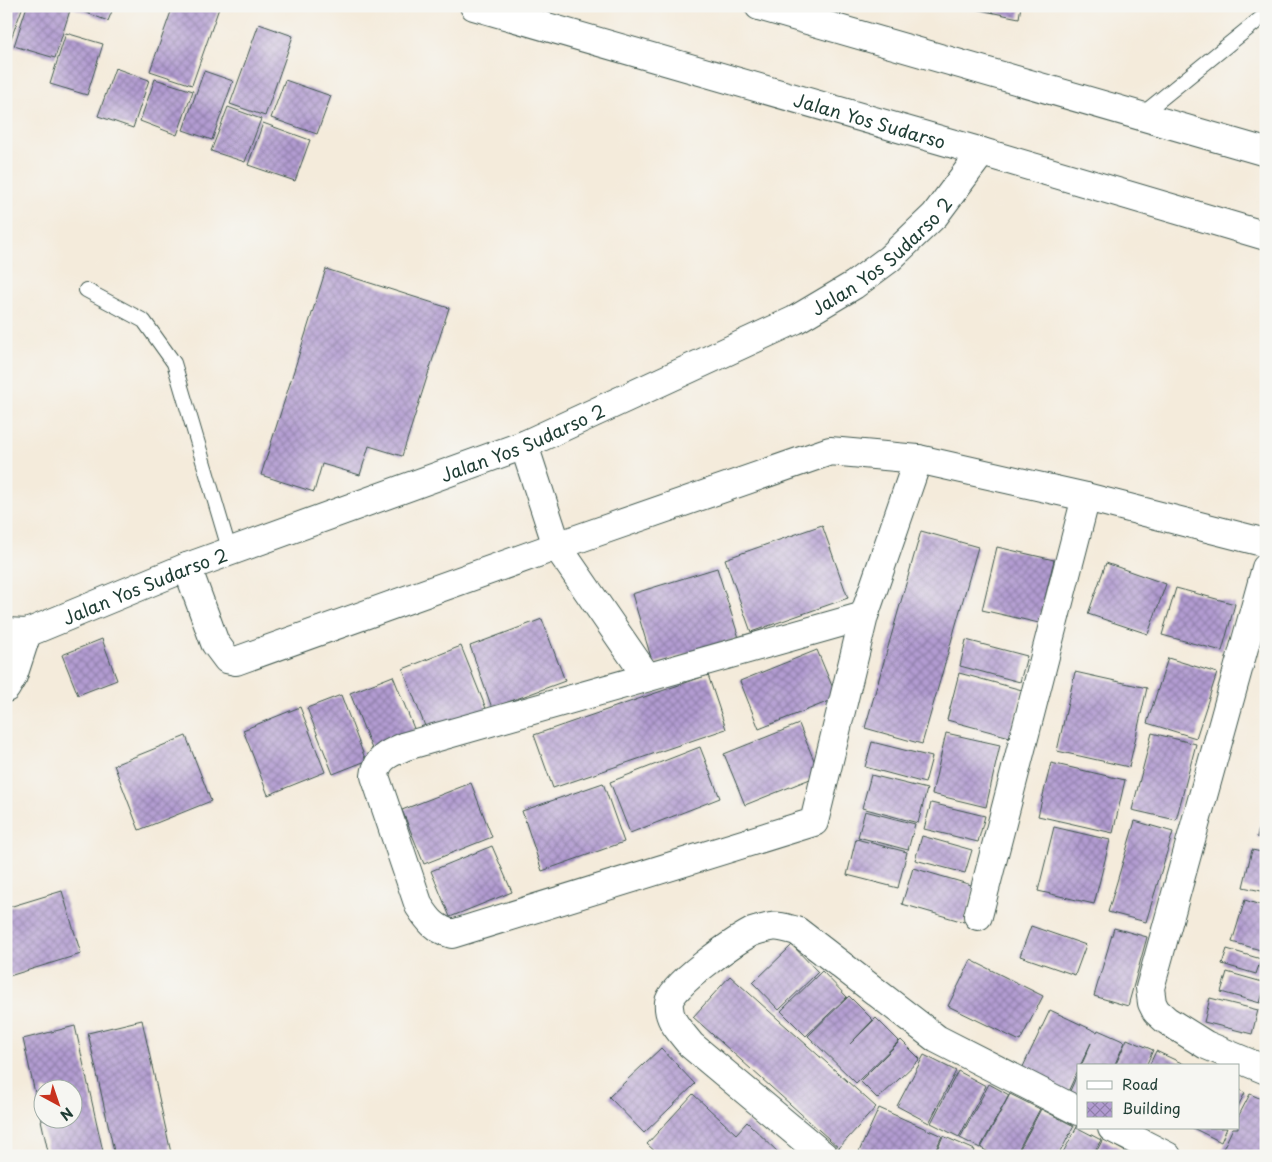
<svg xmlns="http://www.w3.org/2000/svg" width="1272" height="1162" viewBox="0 0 1272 1162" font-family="'Playpen Sans',sans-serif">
<defs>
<pattern id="building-cross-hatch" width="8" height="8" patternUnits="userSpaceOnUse" patternTransform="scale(1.25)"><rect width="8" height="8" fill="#b29bd1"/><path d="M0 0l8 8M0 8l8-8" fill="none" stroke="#9080aa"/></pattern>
</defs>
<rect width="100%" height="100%" fill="#f6f6f2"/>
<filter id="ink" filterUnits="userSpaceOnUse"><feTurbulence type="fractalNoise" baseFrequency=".02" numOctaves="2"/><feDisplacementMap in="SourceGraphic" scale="10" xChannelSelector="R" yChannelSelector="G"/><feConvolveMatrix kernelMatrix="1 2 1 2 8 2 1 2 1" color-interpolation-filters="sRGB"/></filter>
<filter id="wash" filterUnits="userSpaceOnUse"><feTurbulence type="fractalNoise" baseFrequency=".0096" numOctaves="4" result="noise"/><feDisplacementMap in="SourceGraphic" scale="20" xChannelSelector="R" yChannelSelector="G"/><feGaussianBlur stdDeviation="1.12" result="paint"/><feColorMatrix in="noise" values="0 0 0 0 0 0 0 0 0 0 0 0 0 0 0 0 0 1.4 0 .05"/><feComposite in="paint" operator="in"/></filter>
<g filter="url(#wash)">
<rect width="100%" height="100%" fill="#f4ebdb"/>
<g id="blocks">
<g fill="url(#building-cross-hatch)" fill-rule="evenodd">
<path d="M6,6H23L9,44L6,43Z"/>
<path d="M27,6H114L108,21L71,7L55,58L14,46Z"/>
<path d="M173,6H214L219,8L192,85L150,71Z"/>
<path d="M960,6H1021L1019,18Z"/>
<path d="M259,24L293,36L265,116L230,104Z"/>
<path d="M66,33L103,44L87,95L50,84Z"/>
<path d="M115,68L149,80L133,128L98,116Z"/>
<path d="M204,71L233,81L212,140L183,130Z"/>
<path d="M155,79L193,91L177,135L140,121Z"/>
<path d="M285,80L331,96L317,134L271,118Z"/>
<path d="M228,107L261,119L245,162L211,151Z"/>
<path d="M263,123L310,140L295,181L248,165Z"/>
<path d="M326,269L449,308L402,456L369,446L360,475L322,464L314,492L261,475Z"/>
<path d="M822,525L848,598L751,632L725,559Z"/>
<path d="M921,531L978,547L922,744L865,728Z"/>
<path d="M997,547L1054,560L1039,623L982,610Z"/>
<path d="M1106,563L1166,584L1148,634L1088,614Z"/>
<path d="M717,568L739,638L653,664L632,594Z"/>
<path d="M1176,588L1235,604L1222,651L1162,635Z"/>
<path d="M542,619L565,681L492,708L470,646Z"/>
<path d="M102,639L117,680L78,695L62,655Z"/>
<path d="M966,640L1027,656L1020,682L960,666Z"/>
<path d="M461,646L487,711L428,734L403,669Z"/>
<path d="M817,650L837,698L759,729L740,681Z"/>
<path d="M1168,658L1217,673L1196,738L1147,723Z"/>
<path d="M1075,672L1147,688L1129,767L1057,751Z"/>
<path d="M959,673L1022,690L1010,737L947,720Z"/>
<path d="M708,675L726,729L553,788L534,735Z"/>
<path d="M393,676L417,736L374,754L350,693Z"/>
<path d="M341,695L366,761L333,774L307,708Z"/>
<path d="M300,707L325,772L268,795L243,730Z"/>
<path d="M799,724L820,775L745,805L724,754Z"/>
<path d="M946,733L1000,745L986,807L932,794Z"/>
<path d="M1152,733L1196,744L1176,820L1132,810Z"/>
<path d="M186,736L211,801L139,830L114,765Z"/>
<path d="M872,742L932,757L925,783L865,767Z"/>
<path d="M700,747L720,798L630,833L610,782Z"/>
<path d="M1051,763L1125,780L1113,833L1038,816Z"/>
<path d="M871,775L927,789L918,823L862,808Z"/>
<path d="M471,783L492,837L424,864L402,810Z"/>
<path d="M603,783L624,842L542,871L522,811Z"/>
<path d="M931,803L985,816L978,842L924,829Z"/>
<path d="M1265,804L1266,805V839L1257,837Z"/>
<path d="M865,811L915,824L908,850L858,837Z"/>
<path d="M1135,821L1173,832L1146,922L1108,912Z"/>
<path d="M1054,827L1110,840L1094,904L1038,891Z"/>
<path d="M922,836L972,850L965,873L915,860Z"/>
<path d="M856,839L907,852L898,888L847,875Z"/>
<path d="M492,846L512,892L450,917L431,871Z"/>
<path d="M1252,850L1266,853V892L1243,887Z"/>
<path d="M913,868L975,886L964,922L902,904Z"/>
<path d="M62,891L81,954L6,977V908Z"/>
<path d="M1245,900L1266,907V945L1264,951L1232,942Z"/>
<path d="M1031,926L1086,945L1075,975L1020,956Z"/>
<path d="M1114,928L1147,937L1128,1006L1094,996Z"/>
<path d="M792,945L818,972L779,1010L753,983Z"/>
<path d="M1227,949L1261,959L1256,974L1222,964Z"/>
<path d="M971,960L1043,996L1020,1041L948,1006Z"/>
<path d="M822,971L847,997L806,1036L781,1011Z"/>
<path d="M1227,972L1266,983L1260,1003L1221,992Z"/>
<path d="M730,976L876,1107L839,1148L693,1017Z"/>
<path d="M849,996L873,1020L850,1044L876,1018L899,1041L856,1083L808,1036Z"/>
<path d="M1210,998L1258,1010L1252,1034L1204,1022Z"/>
<path d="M1050,1010L1097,1032L1098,1030L1125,1042L1114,1066H1081L1091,1043L1080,1066H1078V1070L1067,1094L1020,1073Z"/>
<path d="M142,1020L171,1153L159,1156H115L88,1033Z"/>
<path d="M75,1026L104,1156H49L23,1039ZM42,1090H72V1120H42Z"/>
<path d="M1127,1039L1153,1050L1146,1066H1115Z"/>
<path d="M901,1040L920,1059L878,1099L860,1081Z"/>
<path d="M661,1048L695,1084L644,1133L609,1097Z"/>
<path d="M1156,1051L1188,1066H1149Z"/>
<path d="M924,1055L956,1071L929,1123L897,1106Z"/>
<path d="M958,1071L986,1086L959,1137L931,1123Z"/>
<path d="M1078,1073V1095L1070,1091Z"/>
<path d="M989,1084L1009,1095L980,1148L960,1138Z"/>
<path d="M1238,1089L1245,1093L1238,1106Z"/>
<path d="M693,1094L736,1134L747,1122L782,1156H660L647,1144Z"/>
<path d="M1010,1094L1040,1109L1015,1156H996L981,1148Z"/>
<path d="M1250,1094L1266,1101V1156H1226L1221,1153L1233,1128H1238V1117Z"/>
<path d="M879,1108L942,1136L933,1156H857Z"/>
<path d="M1041,1109L1074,1126L1058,1156H1016Z"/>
<path d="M1078,1125V1128L1101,1140L1092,1156H1061Z"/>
<path d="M1193,1128H1227L1221,1142Z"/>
<path d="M943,1136L975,1150L973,1156H934Z"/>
<path d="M1103,1139L1133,1156H1094Z"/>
</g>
</g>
</g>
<g filter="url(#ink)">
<use href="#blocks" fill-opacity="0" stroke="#3f574d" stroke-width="1"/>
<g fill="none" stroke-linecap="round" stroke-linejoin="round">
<defs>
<g id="service">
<path d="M1140,116L1266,14"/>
<path d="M86,290L144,321L174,363L230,552"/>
</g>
<g id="minor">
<path d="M524,445L557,546L647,677"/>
<path d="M187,567L215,643L227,659L236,661L557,546L830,451L918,459L1086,497L1266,543"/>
<path d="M1266,568L1150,988L1152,1003L1156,1011L1166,1020L1206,1045L1266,1070"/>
<path d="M864,616L406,746C390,753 377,757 375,776L419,906C429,921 434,928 452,934L814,822L864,616L918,459"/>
<path d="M6,688L13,676L27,633"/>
<path d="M978,916L1086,497"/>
<path d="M1112,1128L1167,1156"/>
<path d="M824,1156L691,1045C681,1032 667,1020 669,1002C671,985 735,941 752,932C758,930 765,928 771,927C779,925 789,929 797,931L937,1039L1078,1111"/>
</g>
<g id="secondary">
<path id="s1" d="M6,632L27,633L187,567L524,445L795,320L854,285L889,259L935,215L982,152"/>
</g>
<g id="primary">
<path id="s2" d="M474,6L982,152L1266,236"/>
<path d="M759,6L1266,152"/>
</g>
</defs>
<use href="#service" stroke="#3f574d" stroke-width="16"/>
<use href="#minor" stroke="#3f574d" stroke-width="30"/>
<use href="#secondary" stroke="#3f574d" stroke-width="30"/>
<use href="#primary" stroke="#3f574d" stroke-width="30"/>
<use href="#service" stroke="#fff" stroke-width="14"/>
<use href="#minor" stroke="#fff" stroke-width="28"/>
<use href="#secondary" stroke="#fff" stroke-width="28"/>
<use href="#primary" stroke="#fff" stroke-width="28"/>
</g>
</g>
<g text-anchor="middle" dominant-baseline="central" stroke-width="4" stroke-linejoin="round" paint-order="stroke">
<g font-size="18" fill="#1f3d34" stroke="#f6f6f2">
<text stroke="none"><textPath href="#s2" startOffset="412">Jalan Yos Sudarso</textPath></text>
<text stroke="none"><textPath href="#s1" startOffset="959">Jalan Yos Sudarso 2</textPath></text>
<text stroke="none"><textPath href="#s1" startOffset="552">Jalan Yos Sudarso 2</textPath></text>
<text stroke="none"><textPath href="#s1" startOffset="148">Jalan Yos Sudarso 2</textPath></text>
</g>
</g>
<rect width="1272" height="1162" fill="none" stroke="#f6f6f2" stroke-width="25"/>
<rect x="1077" y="1064" width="162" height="65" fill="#f6f6f2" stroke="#a0aca6"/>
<rect x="1087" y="1081" width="25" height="8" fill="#ffffff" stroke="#a0aca6"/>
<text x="1122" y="1090" font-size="15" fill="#1f3d34">Road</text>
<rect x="1087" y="1102" width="25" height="15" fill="url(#building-cross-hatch)" stroke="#a0aca6"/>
<text x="1122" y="1114" font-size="15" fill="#1f3d34">Building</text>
<g transform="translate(58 1104) rotate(140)"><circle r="24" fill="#f6f6f2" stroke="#a0aca6"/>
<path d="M0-4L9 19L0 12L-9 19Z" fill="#c8321e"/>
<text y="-8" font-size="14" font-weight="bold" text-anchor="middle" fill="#1f3d34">N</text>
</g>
</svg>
